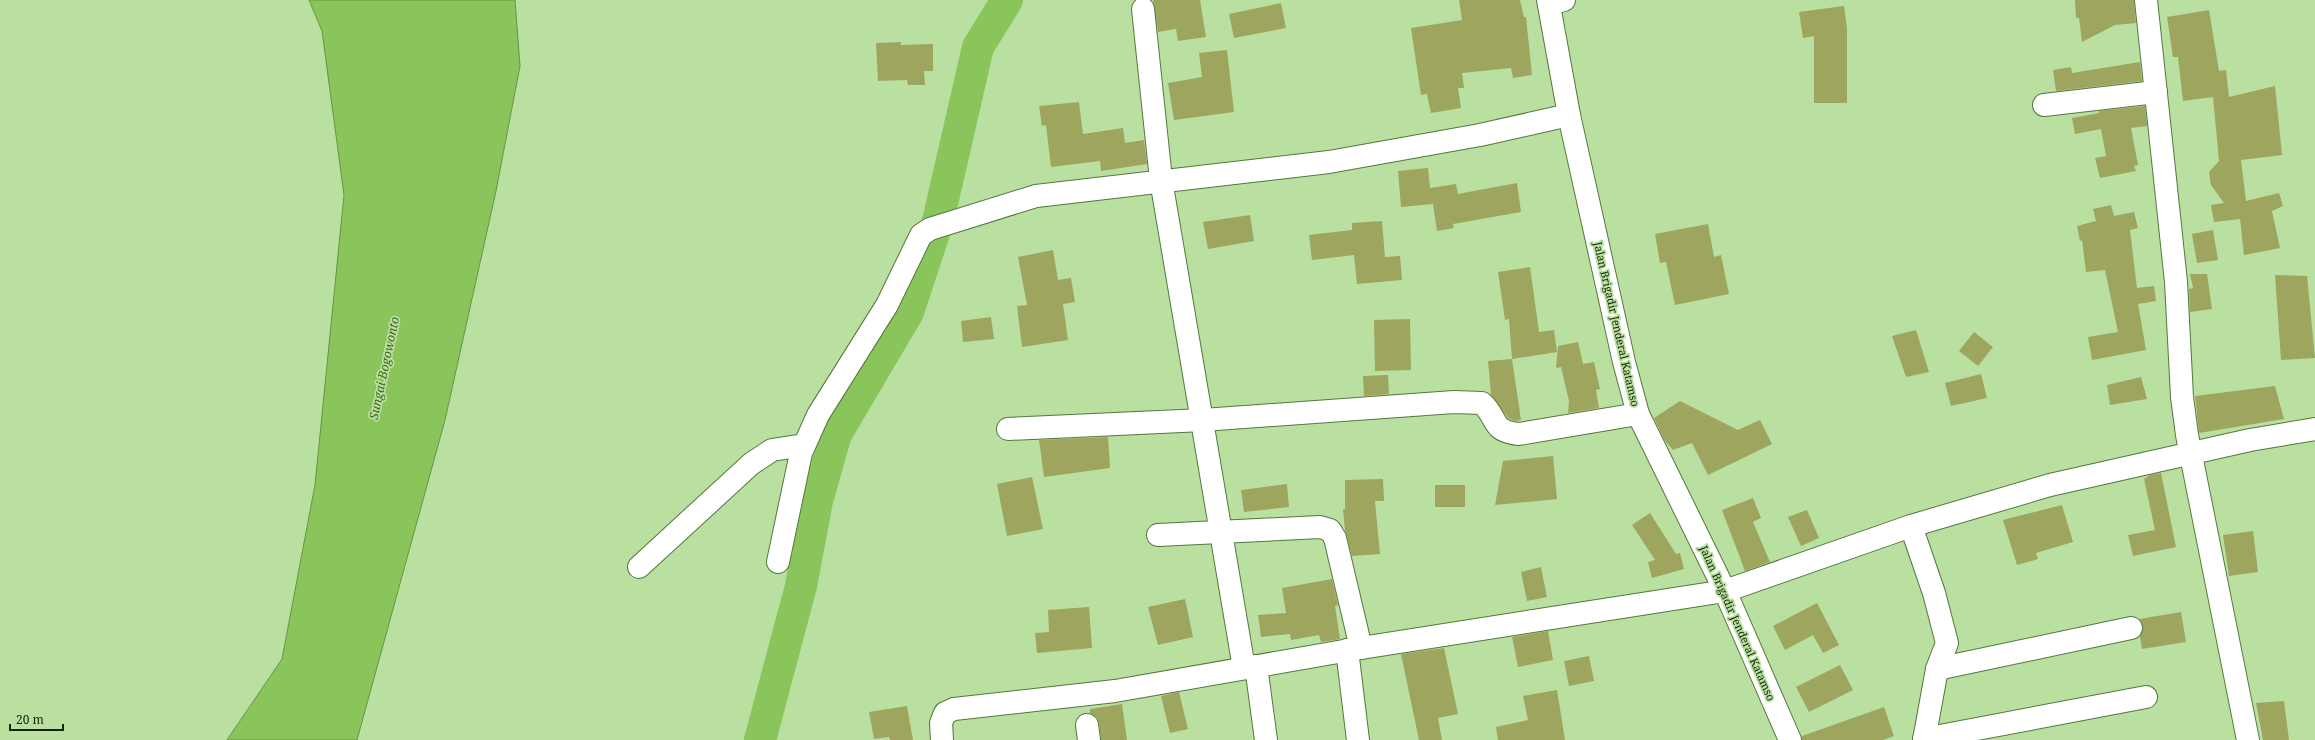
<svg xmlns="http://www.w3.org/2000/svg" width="2315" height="740" viewBox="0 0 2315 740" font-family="'Noto Serif',serif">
<rect width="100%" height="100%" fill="#b9e0a0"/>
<path fill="#89c55b" stroke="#669543" d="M309,0H515L520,66L496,191L445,420L357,740H227L282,659L315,485L344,195L322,31Z"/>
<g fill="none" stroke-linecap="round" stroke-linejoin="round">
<path stroke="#89c55b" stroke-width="32" d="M760,740L801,586L817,501L836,434L908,312L938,221L978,47L1007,0"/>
</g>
<g fill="#9ea55e">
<path d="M1153,0H1200L1206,37L1178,41L1176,29L1158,32Z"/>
<path d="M1459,0H1520L1524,17H1526L1532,75L1513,78L1511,68L1462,73L1464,88H1458L1461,108L1431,113L1427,94L1421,95L1411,28L1462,20Z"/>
<path d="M2075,0H2134L2136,23L2115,25L2082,42L2079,18H2076Z"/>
<path d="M1281,3L1286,28L1234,38L1229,14Z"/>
<path d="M1844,6L1847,29V103H1814V36L1803,38L1799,12Z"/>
<path d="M2209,10L2219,71L2226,70L2229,97L2275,86L2282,155L2241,160L2246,201L2279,193L2283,206L2272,211L2280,248L2244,255L2240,219L2214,222L2211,205L2224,203L2211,185L2209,172L2219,161L2213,97L2183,101L2178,57H2173L2167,17Z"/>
<path d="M901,42V45L933,44V71H924L925,85H908L907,80L878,81L876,43Z"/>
<path d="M1227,50L1234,112L1174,120L1168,83L1202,77L1199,53Z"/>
<path d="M2140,62L2142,81L2056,91L2053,70L2071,67L2072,73Z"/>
<path d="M1079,102L1083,134L1123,128L1125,143L1144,140L1147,164L1101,171L1100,161L1051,167L1046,125L1042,126L1039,106Z"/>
<path d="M2145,106L2147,126L2131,128L2138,165L2134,166L2136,171L2100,178L2095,158L2106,156L2101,129L2075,134L2072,118L2099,113V111Z"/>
<path d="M1428,168L1430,188L1456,184L1458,194L1517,183L1521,212L1453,224L1454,228L1437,231L1433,204L1401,207L1398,171Z"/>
<path d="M2111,205L2114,216L2134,212L2138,228L2130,230L2137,288L2154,286L2156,301L2138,304L2146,350L2092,360L2088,337L2118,332L2105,270L2086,272L2082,240L2080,241L2077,226L2096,221L2093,209Z"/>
<path d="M1250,215L1254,241L1208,249L1203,222Z"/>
<path d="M1382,221L1385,257L1400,256L1402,280L1357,284L1354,255L1312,260L1309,235L1352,230V223Z"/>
<path d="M1708,224L1714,257L1721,255L1729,294L1675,305L1666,262L1660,263L1655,234Z"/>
<path d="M2213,230L2218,260L2197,263L2192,234Z"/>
<path d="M1053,250L1058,280L1071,278L1075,302L1063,304L1068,340L1022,347L1017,306L1027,305L1018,257Z"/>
<path d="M1530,267L1539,332L1554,330L1557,352L1512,359L1509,319L1505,320L1498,272Z"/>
<path d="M2190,274H2207L2212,309L2190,312L2189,289L2193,288Z"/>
<path d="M2275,275L2307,276L2315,358L2281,360Z"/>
<path d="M991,317L994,339L963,342L961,321Z"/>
<path d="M1410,319L1411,370L1375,371L1374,320Z"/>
<path d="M1916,330L1929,372L1906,377L1892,336Z"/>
<path d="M1974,332L1993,347L1978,366L1959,351Z"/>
<path d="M1578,342L1583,364L1594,362L1600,389L1596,390L1599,408L1568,413L1569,401L1561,367L1556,368L1558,346Z"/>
<path d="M1512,359L1521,420L1515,421L1508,418L1491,395L1488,361Z"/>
<path d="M1981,374L1987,398L1951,406L1945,383Z"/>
<path d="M1388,375L1389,394L1364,396L1363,376Z"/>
<path d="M2141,377L2147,399L2110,405L2107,385Z"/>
<path d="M2275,386L2284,419L2199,433L2195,396Z"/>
<path d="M1680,401L1738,430L1760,420L1772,444L1708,475L1692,443L1673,450L1665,441L1654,418Z"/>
<path d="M1108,437L1110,468L1044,477L1039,440Z"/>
<path d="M1553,456L1557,499L1495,505L1503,461Z"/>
<path d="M2161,473L2176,547L2133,556L2128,535L2155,530L2144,479L2150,475Z"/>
<path d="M1032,477L1043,529L1007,536L997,484Z"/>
<path d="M1383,479L1384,501H1375L1380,554L1352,556L1345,530L1343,510L1345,509V480Z"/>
<path d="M1287,484L1289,507L1244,512L1241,490Z"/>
<rect x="1435" y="485" width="30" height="22"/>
<path d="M1753,498L1761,518L1753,522L1770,562L1745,571L1722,510Z"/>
<path d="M2062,505L2073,542L2036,553L2038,559L2017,565L2003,520Z"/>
<path d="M1807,510L1819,538L1801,546L1788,517Z"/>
<path d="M1650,513L1676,554L1680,553L1684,569L1652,578L1648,562L1655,560L1632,525Z"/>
<path d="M2253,531L2258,572L2229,576L2223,535Z"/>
<path d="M1541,567L1547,597L1527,601L1521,572Z"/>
<path d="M1332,579L1338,605L1335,606L1340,639L1321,642L1319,635L1291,640L1290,634L1261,637L1258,615L1286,613L1282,588Z"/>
<path d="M1185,599L1193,637L1158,645L1148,607Z"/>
<path d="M1817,603L1839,645L1823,653L1813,635L1785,650L1773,626Z"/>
<path d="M1089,607L1092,648L1037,653L1035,633L1049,632L1048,610Z"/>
<path d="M2181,612L2186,642L2142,649L2140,637L2143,626L2139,619Z"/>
<path d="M1548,631L1553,660L1518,667L1512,637Z"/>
<path d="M1444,648L1458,714L1438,718L1442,740H1419L1401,654Z"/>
<path d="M1589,656L1594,681L1569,686L1564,661Z"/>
<path d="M1840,665L1853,690L1809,712L1796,687Z"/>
<path d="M1557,690L1565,740H1498L1496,727L1528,720L1523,696Z"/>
<path d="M1179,692L1188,729L1170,733L1161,696Z"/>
<path d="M2284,701L2289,740H2263L2256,703Z"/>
<path d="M1122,704L1127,740H1101L1099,723L1097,717L1090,713V709Z"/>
<path d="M907,706L913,740H890L889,737L874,739L869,712Z"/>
<path d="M1884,707L1894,736L1883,740H1802V736Z"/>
</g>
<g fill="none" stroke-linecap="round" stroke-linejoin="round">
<defs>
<g id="minor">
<path d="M2146,0L2176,282L2182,397L2187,435L2248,740"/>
<path d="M1549,4L1564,0"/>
<path d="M1143,9L1161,180L1244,668"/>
<path d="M2044,105L2156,92"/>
<path d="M1008,429L1203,420L1454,402L1482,403C1499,419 1490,431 1519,434L1638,414"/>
<path d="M1911,526L1934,593L1947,643L1937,669L1924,740"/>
<path d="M1158,535L1320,527L1330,530L1335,538L1361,648"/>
<path d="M778,562L801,453L818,415L887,305L921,235L930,229L1036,196L1329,162L1480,135L1569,115"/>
<path d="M639,567L751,464L772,450L804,445"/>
<path d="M1347,650L1358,740"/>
<path d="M1256,666L1266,740"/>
<path d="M1937,669L2131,628"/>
<path d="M1087,725L1089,740"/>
<path d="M1924,739L2146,697"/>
<path d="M942,740L941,723L945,713L954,709L1115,691L1361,648L1725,591L1911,526L2050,485L2250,440L2315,429"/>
</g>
<path id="major" d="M1548,0L1569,115L1624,362L1638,414L1725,591L1790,740"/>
</defs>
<use href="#minor" stroke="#55773c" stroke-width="24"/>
<use href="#major" stroke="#55773c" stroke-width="24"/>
<use href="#minor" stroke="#fff" stroke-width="22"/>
<use href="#major" stroke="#fff" stroke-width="22"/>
</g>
<g text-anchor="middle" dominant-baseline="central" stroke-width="3.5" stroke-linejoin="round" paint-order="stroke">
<g font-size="11" fill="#16240c" stroke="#b9e0a0">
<text transform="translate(1617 324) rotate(77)">Jalan Brigadir Jenderal Katamso</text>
<text transform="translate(1738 623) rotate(66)">Jalan Brigadir Jenderal Katamso</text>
</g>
<g font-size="12" font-style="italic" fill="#385e16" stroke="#b9e0a0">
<text transform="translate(384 368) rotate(-78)">Sungai Bogowonto</text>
</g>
</g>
<path d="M10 724v6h53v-6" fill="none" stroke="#16240c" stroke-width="2"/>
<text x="16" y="724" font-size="12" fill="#16240c" stroke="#b9e0a0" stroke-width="3" paint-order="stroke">20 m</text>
</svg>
